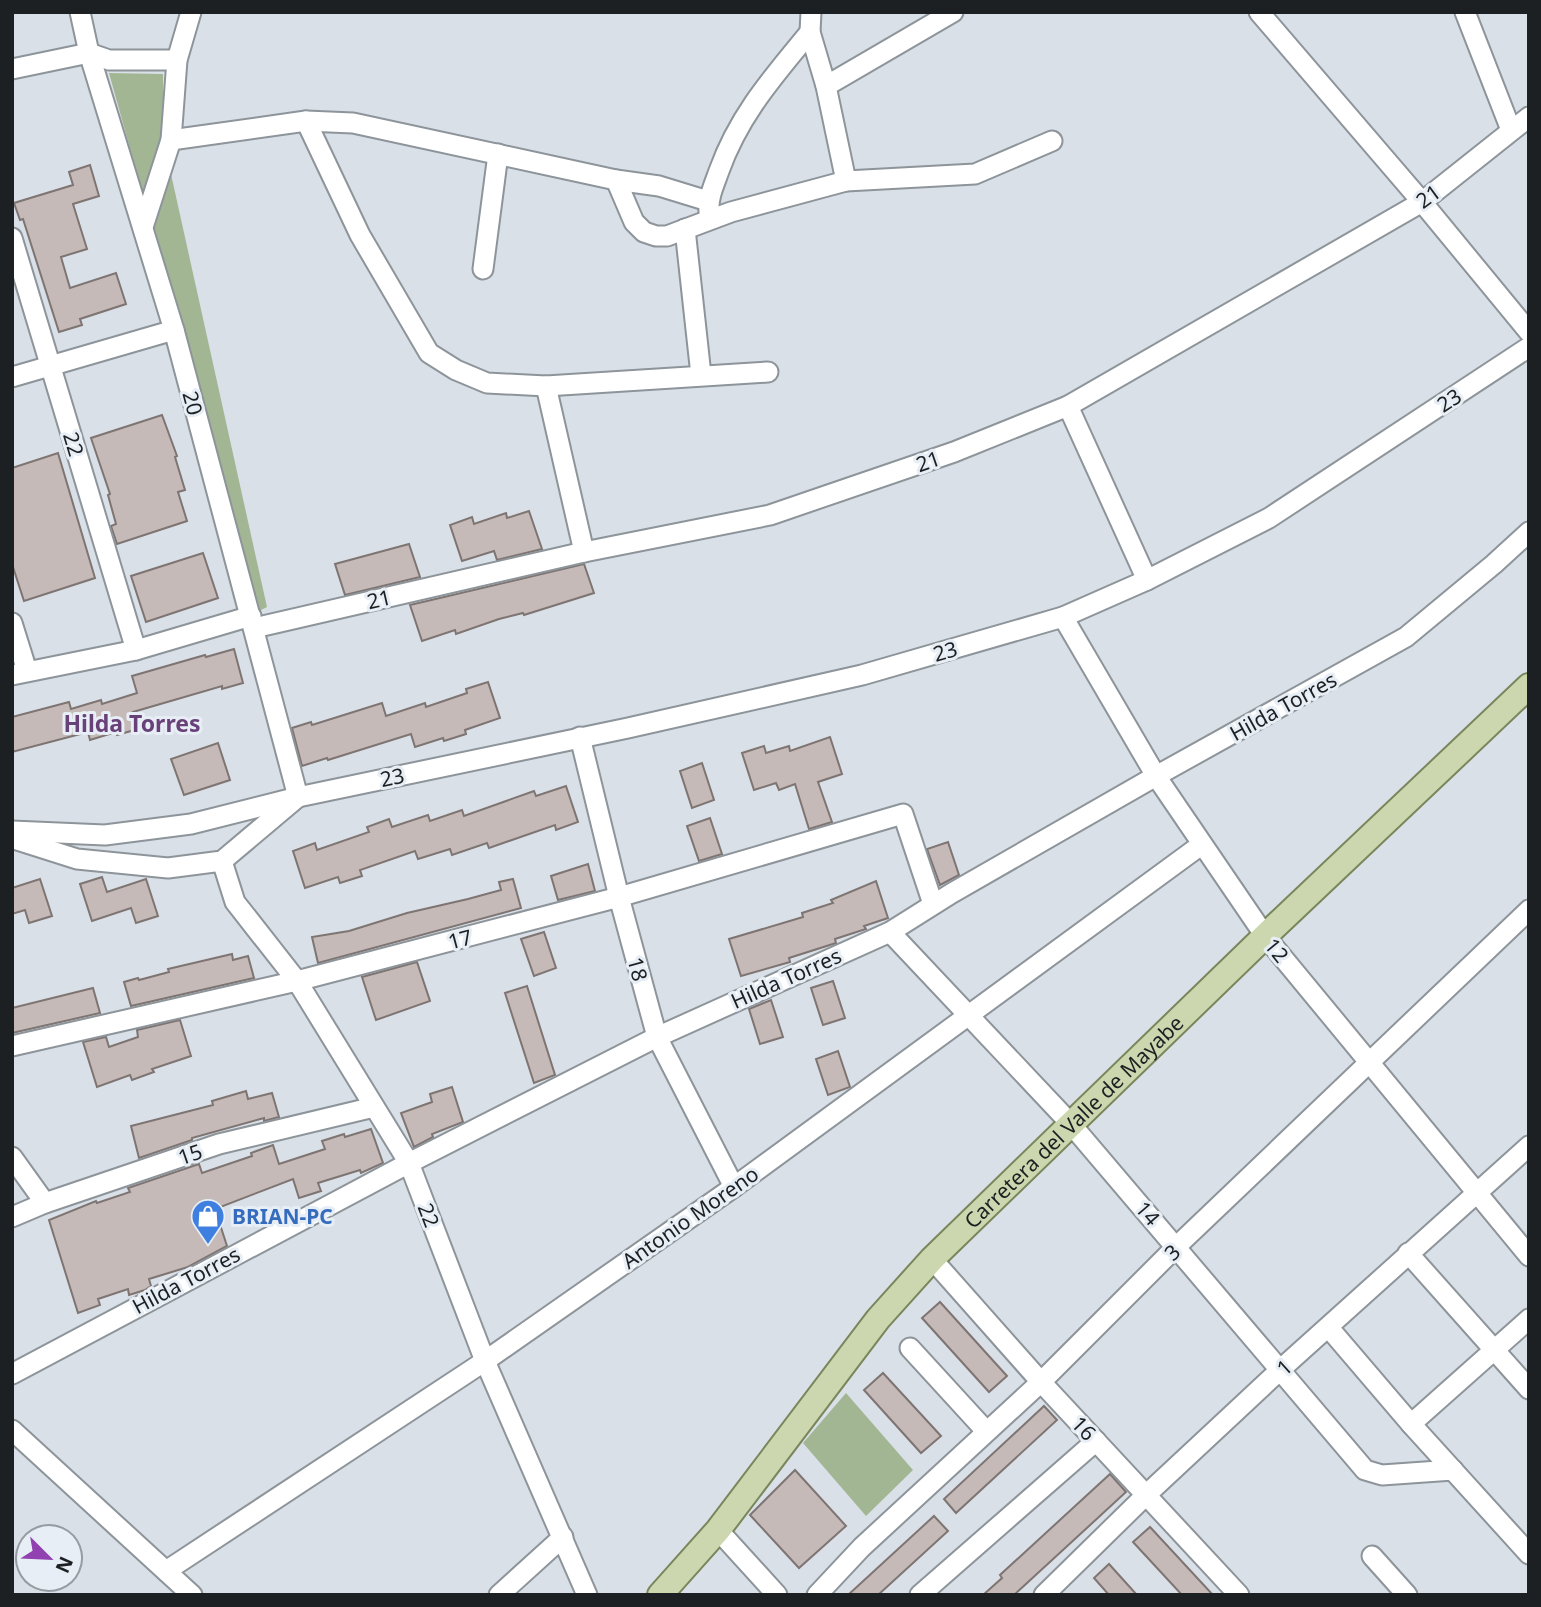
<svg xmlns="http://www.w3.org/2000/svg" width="1541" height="1607" viewBox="0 0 1541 1607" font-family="'Noto Sans',sans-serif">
<rect width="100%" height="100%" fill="#d9e0e7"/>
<g fill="#a2b694">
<path d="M109,73L163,74V138L267,607L259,611Z"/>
<path d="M846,1393L913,1470L866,1516L803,1443Z"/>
</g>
<g fill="#c5bab8" stroke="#7e7573" stroke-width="2">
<path d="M90,165L99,196L73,204L87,249L61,257L70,288L116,273L126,304L80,319L82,325L59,332L23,219L20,220L14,203L73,185L69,172Z"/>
<path d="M162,415L177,456L175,457L185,490L178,492L187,521L117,544L111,526L116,524L108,495L110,494L91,438Z"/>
<path d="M58,453L95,578L24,601L12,564V468Z"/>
<path d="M529,511L542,549L497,560L494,551L462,561L450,525L472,517L474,524L506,513L507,518Z"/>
<path d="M409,544L420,577L345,595L335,564Z"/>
<path d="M203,553L218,598L146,622L131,576Z"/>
<path d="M584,564L594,593L524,615L523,613L499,619L456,634L455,630L422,641L410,605Z"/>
<path d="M234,649L243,683L222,689V686L133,712L138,729L117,735L116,732L90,740L88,732L12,752V717L69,702L71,709L101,700L102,704L137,693L132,676L205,655L206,657Z"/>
<path d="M488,682L500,718L465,730L466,734L444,741L443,738L415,747L411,734L328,760L327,758L302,766L292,728L311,722L312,725L382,703L386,716L425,703L426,707L467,693L466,689Z"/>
<path d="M830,737L842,774L818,782L832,822L809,829L795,784L779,790L776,783L754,790L742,753L764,746L766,753L789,746L790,751Z"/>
<path d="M218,743L230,780L184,795L171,759Z"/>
<path d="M702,763L714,800L692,808L680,771Z"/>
<path d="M566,786L578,822L556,830L555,825L489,848L487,843L452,855L450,849L418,859L415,851L360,870L362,876L340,883L338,877L305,888L293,851L315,843L317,850L369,832L367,827L389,819L392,827L428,815L430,821L462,810L464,816L534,791L536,796Z"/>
<path d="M710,818L722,854L699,861L687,826Z"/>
<path d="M948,842L959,875L940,885L927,849Z"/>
<path d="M588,864L595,891L558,900L551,876Z"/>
<path d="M102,877L107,892L146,879L158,916L136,923L131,908L92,921L80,884Z"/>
<path d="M40,879L52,916L29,923L25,910L12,914V888Z"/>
<path d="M513,879L521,908L318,963L312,937L349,931L407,913L468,899L501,890L499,882Z"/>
<path d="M876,881L888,918L864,926L866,929L835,939L836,943L789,958L790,962L741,976L729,939L803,917L802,913L833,903L831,900Z"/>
<path d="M544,932L556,968L534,976L521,939Z"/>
<path d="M232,954L233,960L248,956L254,978L131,1006L124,982L138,978L139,980L169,972L168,969Z"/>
<path d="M417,962L430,1001L376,1020L362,977Z"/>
<path d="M833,981L845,1018L823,1025L811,988Z"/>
<path d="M527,986L555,1075L534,1083L505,993Z"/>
<path d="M93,988L100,1013L12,1033V1008Z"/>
<path d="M771,1000L783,1037L760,1044L749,1009Z"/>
<path d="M180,1020L191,1056L152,1069L154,1072L132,1080L130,1075L97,1087L83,1042L106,1037L109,1047L138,1037L137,1030Z"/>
<path d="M838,1051L850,1087L828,1095L816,1059Z"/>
<path d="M452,1087L463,1122L432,1134L433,1137L414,1147L401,1113L432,1102L430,1094Z"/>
<path d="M246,1091L248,1099L272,1093L279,1117L264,1121V1118L192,1138V1140L139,1158L131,1126L213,1105L212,1101Z"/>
<path d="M371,1129L383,1163L361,1173L360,1170L318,1183L321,1191L299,1198L293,1179L215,1209L227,1246L188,1267L149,1279L151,1286L145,1290L129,1295L128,1289L98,1299L100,1305L78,1313L49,1220L96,1201L97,1203L130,1192L128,1188L199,1164L202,1173L252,1156L251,1153L273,1145L279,1164L325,1149L322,1141L344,1134L345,1137Z"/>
<path d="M940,1302L1007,1376L989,1392L922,1318Z"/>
<path d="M883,1373L941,1436L921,1453L864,1390Z"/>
<path d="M1044,1406L1057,1420L956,1513L944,1499Z"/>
<path d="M795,1470L846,1526L799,1568L750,1515Z"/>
<path d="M1110,1474L1126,1492L1014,1595H983L1002,1578L1000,1575Z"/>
<path d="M934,1516L948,1531L878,1595H848Z"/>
<path d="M1150,1527L1213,1595H1182L1133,1542Z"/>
<path d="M1109,1564L1137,1595H1109L1094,1578Z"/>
</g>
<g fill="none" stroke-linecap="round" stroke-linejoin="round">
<defs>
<g id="minor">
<path d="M811,12L810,32L826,86L846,181"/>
<path d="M1259,12L1422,202L1529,332"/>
<path d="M1465,12L1511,130"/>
<path d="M12,69L89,53L109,60H177"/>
<path d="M826,86L953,12"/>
<path d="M306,121L360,235L429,353L456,370L487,383L546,386L768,372"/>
<path d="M171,140L306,121L353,123L616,180L659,186L708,201"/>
<path d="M616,180L634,222L644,232L656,236H667L731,212L846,181L975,174L1052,141"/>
<path d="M709,212C708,197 714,185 719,171C739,115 773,77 810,32"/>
<path d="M143,227L171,140L177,60L191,12"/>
<path d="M685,229L701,375"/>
<path d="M12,238L136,650"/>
<path d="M483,269L498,154"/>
<path d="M12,377L174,330"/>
<path d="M546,386L584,552"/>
<path d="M1068,406L1147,580"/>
<path d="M1063,617L1156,776L1265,936L1529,1256"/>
<path d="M12,623L27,671"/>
<path d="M254,628L584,552L770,515L954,452L1068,406L1422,202L1529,117"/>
<path d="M12,675L136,650L251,616"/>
<path d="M580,737L619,897L657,1037L734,1187"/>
<path d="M12,831L105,835L191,824L298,797L628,728L862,675L1063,617L1147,580L1269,518L1529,347"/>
<path d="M14,839L77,859L168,868L222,861L298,797L174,330L89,53L80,12"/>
<path d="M222,861L235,902L297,981L409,1163L485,1361L587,1595"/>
<path d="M890,932L1070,1123L1365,1470L1382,1475L1453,1470"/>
<path d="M12,1046L297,981L619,897L903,814L933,904"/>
<path d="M12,1157L45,1203"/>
<path d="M12,1217L45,1203L219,1144L374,1107"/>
<path d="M1408,1253L1529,1389"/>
<path d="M932,1259L1041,1382L1239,1595"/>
<path d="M1329,1328L1411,1424L1529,1554"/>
<path d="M910,1348L986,1431"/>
<path d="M12,1374L409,1163L657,1037L890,932L952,893L1156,776L1406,637L1494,564L1529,532"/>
<path d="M1411,1424L1529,1319"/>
<path d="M12,1430L192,1595"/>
<path d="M718,1530L777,1595"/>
<path d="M1372,1556L1407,1595"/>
<path d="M166,1571L485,1361L734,1187L1201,845"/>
<path d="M499,1595L563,1537"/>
<path d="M817,1595L862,1547L1041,1382L1177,1246L1529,910"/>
<path d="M920,1595L1096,1441"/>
<path d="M1044,1595L1146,1495L1281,1369L1529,1146"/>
</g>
<g id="major">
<path id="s1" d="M660,1595L718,1530L878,1319L932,1259L1265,936L1529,686"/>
</g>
</defs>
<use href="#minor" stroke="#8d949a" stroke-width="23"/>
<use href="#major" stroke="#79865b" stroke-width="28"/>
<use href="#minor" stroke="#fff" stroke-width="19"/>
<use href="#major" stroke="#cdd7af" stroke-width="24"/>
</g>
<defs>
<symbol id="shop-pin" viewBox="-11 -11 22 30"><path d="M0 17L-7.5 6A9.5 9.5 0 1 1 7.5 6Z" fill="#3f7fe0" stroke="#e7eef5"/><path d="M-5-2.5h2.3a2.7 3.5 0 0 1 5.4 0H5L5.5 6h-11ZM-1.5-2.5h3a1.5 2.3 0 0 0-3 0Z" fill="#fff"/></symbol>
</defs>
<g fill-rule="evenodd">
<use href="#shop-pin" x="189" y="1197" width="38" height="52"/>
</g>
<g text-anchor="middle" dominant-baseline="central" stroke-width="6" stroke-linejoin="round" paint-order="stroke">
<g font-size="21" fill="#1d2022" stroke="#e7eef5">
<text transform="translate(1428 196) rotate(-36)">21</text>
<text transform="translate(1449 400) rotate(-33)">23</text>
<text transform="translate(193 403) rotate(75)">20</text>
<text transform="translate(74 444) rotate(73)">22</text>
<text transform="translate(928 461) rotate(-19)">21</text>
<text transform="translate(379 599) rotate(-13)">21</text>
<text transform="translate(945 651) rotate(-16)">23</text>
<text transform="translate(1283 706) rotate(-29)">Hilda Torres</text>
<text transform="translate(392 777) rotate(-12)">23</text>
<text transform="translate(460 939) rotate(-15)">17</text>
<text transform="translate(1277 950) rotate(51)">12</text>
<text transform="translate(638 969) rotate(75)">18</text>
<text transform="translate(786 978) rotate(-24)">Hilda Torres</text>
<text stroke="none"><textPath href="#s1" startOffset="630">Carretera del Valle de Mayabe</textPath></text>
<text transform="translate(190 1154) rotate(-19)">15</text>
<text transform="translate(1148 1213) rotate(49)">14</text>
<text transform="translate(429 1215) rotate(69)">22</text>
<text transform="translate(690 1217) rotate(-35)">Antonio Moreno</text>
<text transform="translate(1172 1252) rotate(-44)">3</text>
<text transform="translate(186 1280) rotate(-28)">Hilda Torres</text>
<text transform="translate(1284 1367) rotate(-42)">1</text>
<text transform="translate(1084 1428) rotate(47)">16</text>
</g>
<g font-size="21" font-weight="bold" fill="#366cbe" stroke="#e7eef5" text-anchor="start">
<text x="232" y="1216">BRIAN-PC</text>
</g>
<g font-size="23" font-weight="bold" fill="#694179" stroke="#e7eef5">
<text x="132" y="723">Hilda Torres</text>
</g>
</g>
<rect width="1541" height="1607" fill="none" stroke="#1d2022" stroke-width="28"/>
<g transform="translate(49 1558) rotate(114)"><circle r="33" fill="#e7eef5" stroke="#969ca1" stroke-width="2"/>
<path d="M0-5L12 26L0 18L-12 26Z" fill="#9141b0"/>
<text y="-10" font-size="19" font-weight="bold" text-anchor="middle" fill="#1d2022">N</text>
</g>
</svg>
